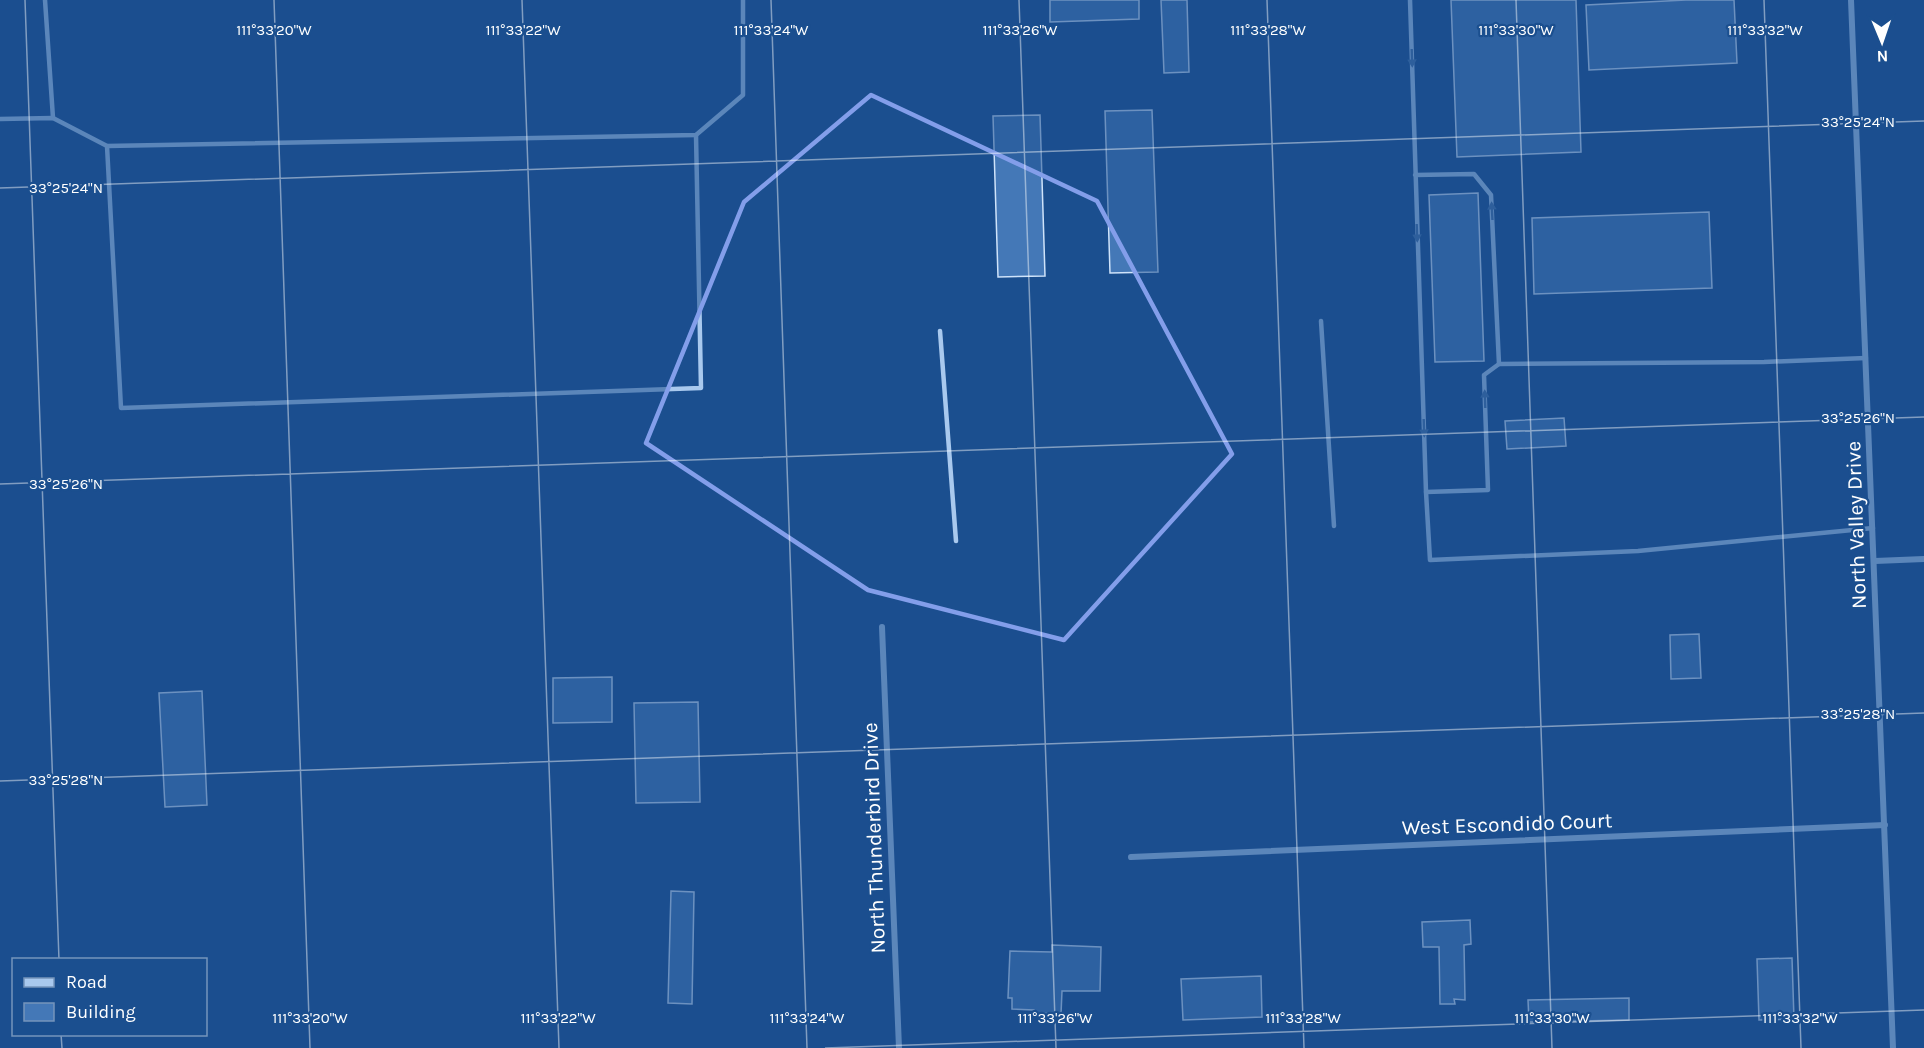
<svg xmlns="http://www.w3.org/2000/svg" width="1924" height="1048" viewBox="0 0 1924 1048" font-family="Karla,sans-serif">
<rect width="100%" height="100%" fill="#1b4f8f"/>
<g fill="#4478b7" stroke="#cfe3fa" stroke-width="1.5">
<path d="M1050,0H1139V19L1050,22Z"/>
<path d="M1161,0H1187L1189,72L1164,73Z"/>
<path d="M1451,0H1576L1581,152L1457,157Z"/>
<path d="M1686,0H1734L1737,63L1589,70L1586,5Z"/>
<path d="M1152,110L1158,272L1110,273L1105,111Z"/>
<path d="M1040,115L1045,276L998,277L993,116Z"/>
<path d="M1478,193L1484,361L1435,362L1429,195Z"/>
<path d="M1709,212L1712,288L1534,294L1532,218Z"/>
<path d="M1564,418L1566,446L1507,449L1505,421Z"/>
<path d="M1699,634L1701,678L1671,679L1670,635Z"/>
<path d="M612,677V722L553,723V678Z"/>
<path d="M202,691L207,805L165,807L159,693Z"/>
<path d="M698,702L700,802L636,803L634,703Z"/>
<path d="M671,891L694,892L692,1004L668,1003Z"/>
<path d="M1470,920L1471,944L1464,945L1465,1000L1454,999L1455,1004H1440L1439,947H1423L1422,922Z"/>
<path d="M1052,945L1101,947L1100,991H1062L1061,1014L1034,1013V1010L1012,1009V998H1008L1010,951L1052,952Z"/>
<path d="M1792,958L1794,1019L1759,1020L1757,959Z"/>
<path d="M1261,976L1262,1017L1183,1020L1181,979Z"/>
<path d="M1629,998V1020L1529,1022L1528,1000Z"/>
</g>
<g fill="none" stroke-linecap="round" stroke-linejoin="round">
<g stroke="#a9c9ee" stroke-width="4.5">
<path d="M45,0L53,118"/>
<path d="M1410,0L1426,492L1488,490L1484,375L1499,364L1491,195L1474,174L1415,175"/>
<path d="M0,119L53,118L107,146L696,135L743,95V0"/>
<path d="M107,146L121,408L701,388L696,135"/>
<path d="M1321,321L1334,526"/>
<path d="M940,331L956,541"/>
<path d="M1499,364L1764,362L1866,358"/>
<path d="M1426,492L1430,560L1638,551L1873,528"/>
</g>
<g stroke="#a9c9ee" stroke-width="6">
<path d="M1851,0L1893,1048"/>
<path d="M1875,561L1924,559"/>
<path d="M882,627L899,1048"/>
<path d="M1131,857L1885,825"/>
</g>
</g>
<defs><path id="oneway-solid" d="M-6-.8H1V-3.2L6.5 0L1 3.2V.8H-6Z" transform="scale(1.5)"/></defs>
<g fill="#4674ac">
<use href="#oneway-solid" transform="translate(1412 58) rotate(88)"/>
<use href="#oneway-solid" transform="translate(1492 211) rotate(-93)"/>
<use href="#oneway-solid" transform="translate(1417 233) rotate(88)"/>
<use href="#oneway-solid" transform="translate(1485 399) rotate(-92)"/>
<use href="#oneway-solid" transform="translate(1424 428) rotate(88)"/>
</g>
<path d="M0 0H1924V1048H0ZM871,95L1097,201L1232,454L1064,640L868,590L646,443L744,202Z" fill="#1b4f8f" fill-opacity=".55" fill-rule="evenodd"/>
<path fill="none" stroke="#839eea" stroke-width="4.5" stroke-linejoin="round" d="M871,95L1097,201L1232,454L1064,640L868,590L646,443L744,202Z"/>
<path fill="none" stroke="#fff" stroke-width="1.5" stroke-opacity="0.45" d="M25,0L59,960M274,0L310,1048M522,0L559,1048M771,0L807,1048M1019,0L1056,1048M1267,0L1304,1048M1516,0L1552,1048M1764,0L1801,1048M0,188L1924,121M0,484L1924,417M0,781L1924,713M61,1034L62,1048M825,1048L1924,1010"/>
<g text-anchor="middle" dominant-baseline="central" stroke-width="4.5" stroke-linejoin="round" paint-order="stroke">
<g font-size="21" fill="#fff" stroke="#1b4f8f">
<text transform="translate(1856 525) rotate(-92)">North Valley Drive</text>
<text transform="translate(1507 824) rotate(-2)">West Escondido Court</text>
<text transform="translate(874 838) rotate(-92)">North Thunderbird Drive</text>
</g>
</g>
<g font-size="15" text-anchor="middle" fill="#fff" stroke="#1b4f8f" stroke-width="4.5" stroke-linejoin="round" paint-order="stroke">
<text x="274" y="35">111°33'20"W</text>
<text x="523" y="35">111°33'22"W</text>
<text x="771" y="35">111°33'24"W</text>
<text x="1020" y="35">111°33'26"W</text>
<text x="1268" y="35">111°33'28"W</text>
<text x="1516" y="35">111°33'30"W</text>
<text x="1765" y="35">111°33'32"W</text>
<text x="1858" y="127">33°25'24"N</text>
<text x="66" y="193">33°25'24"N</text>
<text x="1858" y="423">33°25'26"N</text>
<text x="66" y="489">33°25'26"N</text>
<text x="1858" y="719">33°25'28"N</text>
<text x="66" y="785">33°25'28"N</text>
<text x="310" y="1023">111°33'20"W</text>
<text x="558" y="1023">111°33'22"W</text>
<text x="807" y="1023">111°33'24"W</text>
<text x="1055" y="1023">111°33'26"W</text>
<text x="1303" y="1023">111°33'28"W</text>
<text x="1552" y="1023">111°33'30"W</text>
<text x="1800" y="1023">111°33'32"W</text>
</g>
<rect x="12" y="958" width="195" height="78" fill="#1b4f8f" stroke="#7695bc" stroke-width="1.5"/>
<rect x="24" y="978" width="30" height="9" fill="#a9c9ee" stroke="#7695bc" stroke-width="1.5"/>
<text x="66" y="988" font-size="18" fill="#ffffff">Road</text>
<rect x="24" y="1003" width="30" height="18" fill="#4478b7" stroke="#7695bc" stroke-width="1.5"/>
<text x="66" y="1018" font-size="18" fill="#ffffff">Building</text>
<g transform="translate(1882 42) rotate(178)" stroke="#1b4f8f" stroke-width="4.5" paint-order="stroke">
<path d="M0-4.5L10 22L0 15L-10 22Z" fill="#ffffff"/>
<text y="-9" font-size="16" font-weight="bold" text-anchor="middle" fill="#ffffff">N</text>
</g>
</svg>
